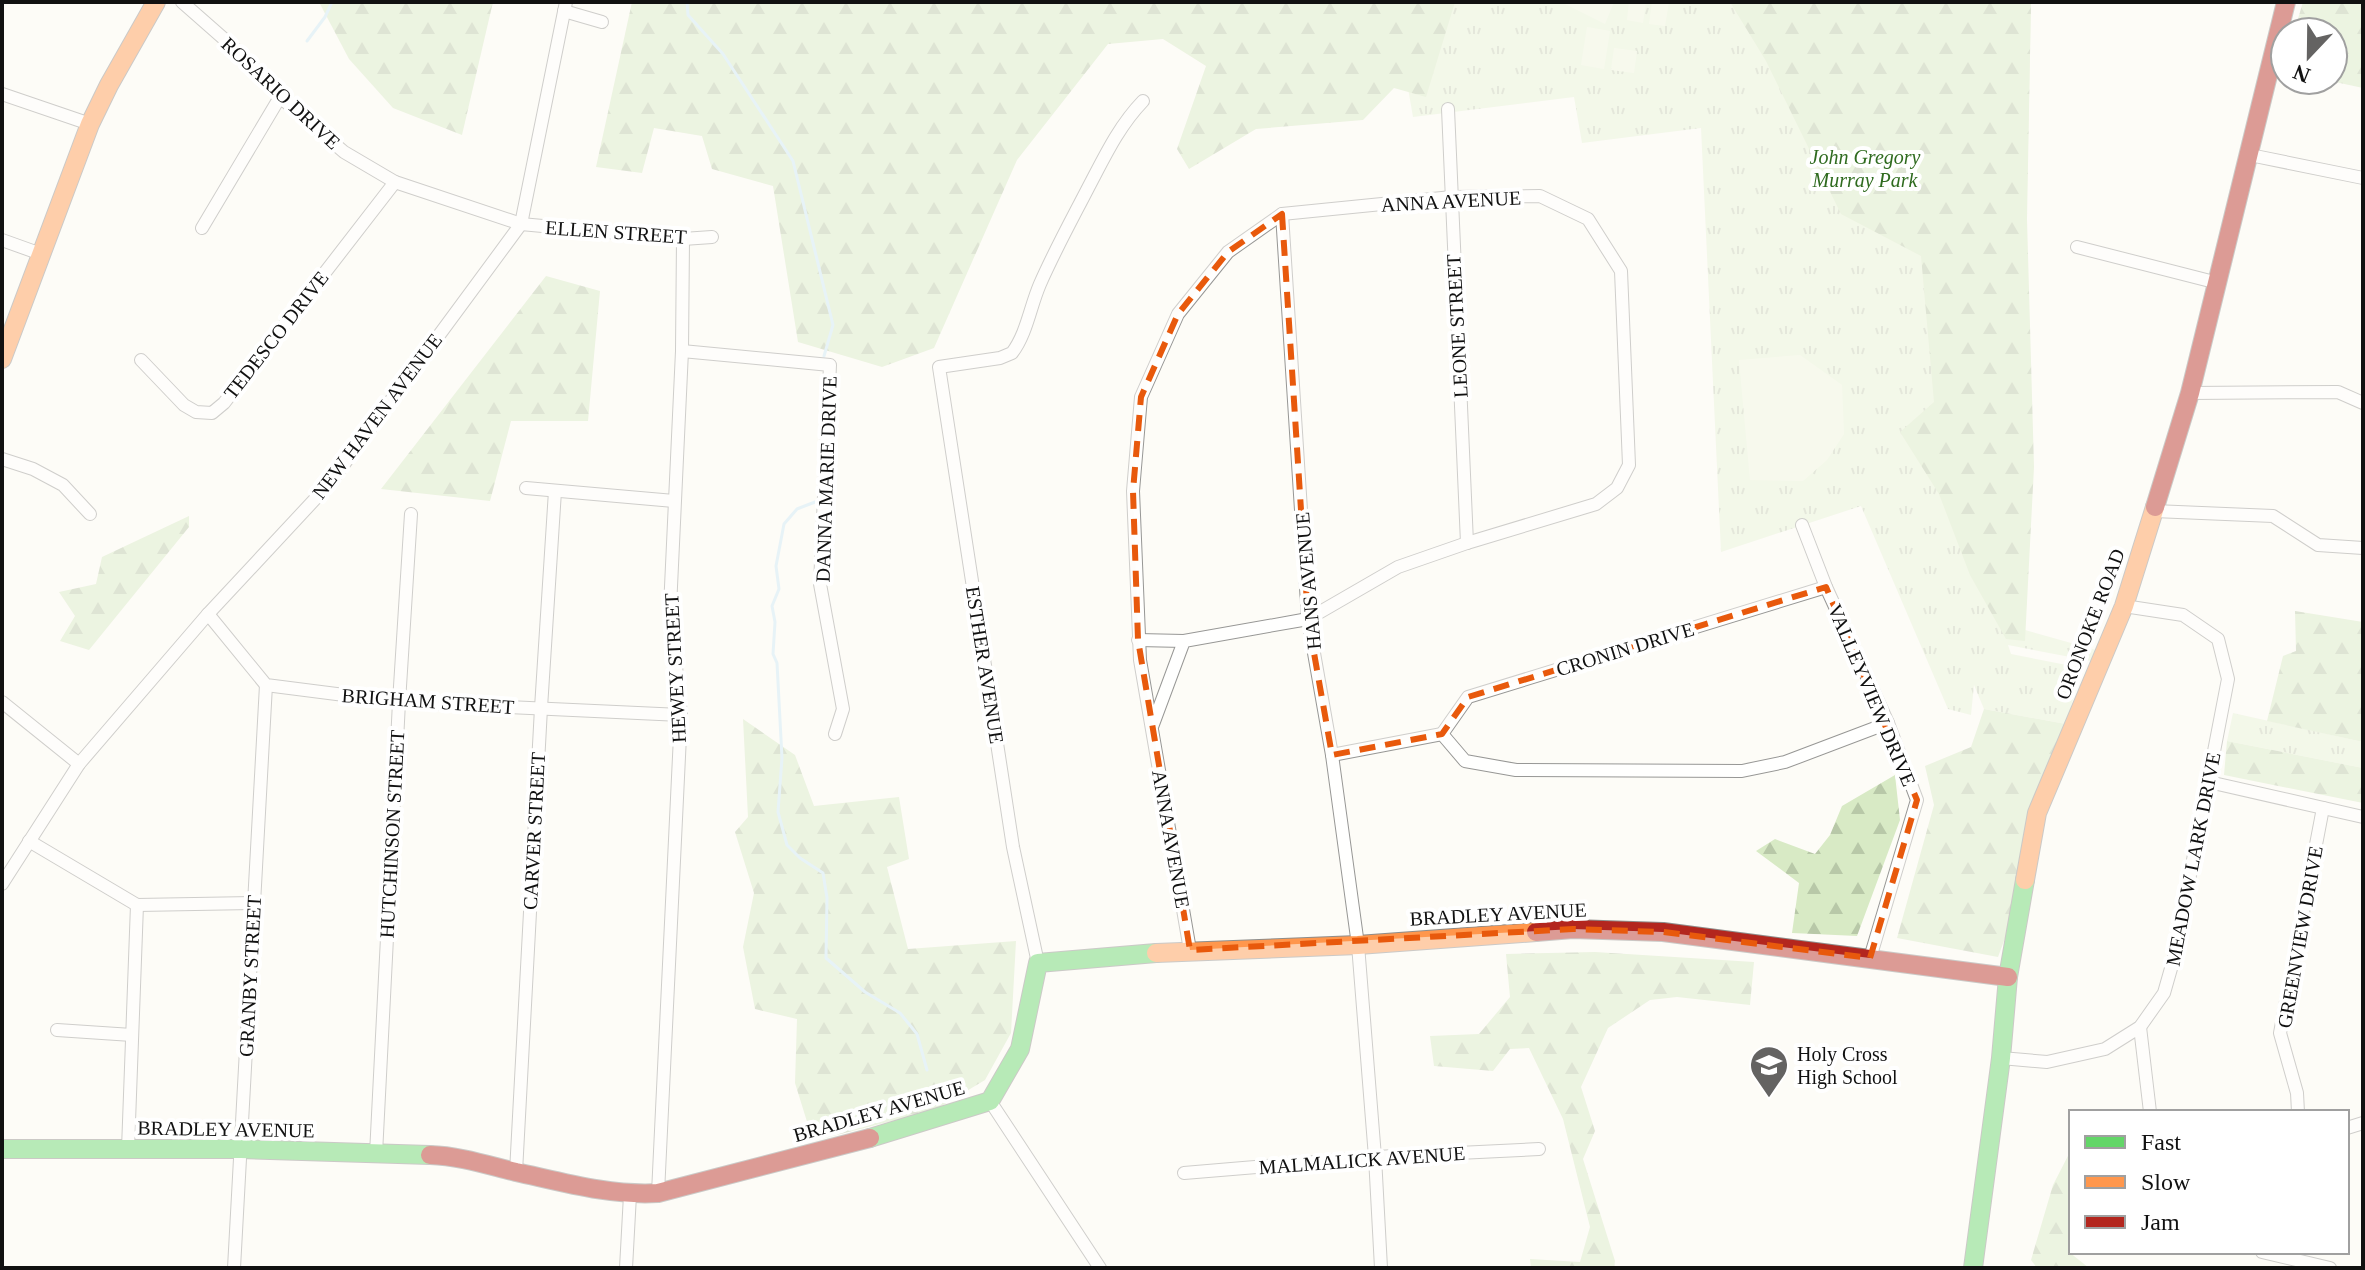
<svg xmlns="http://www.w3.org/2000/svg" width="2365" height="1270" viewBox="0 0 2365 1270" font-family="Georgia,serif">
<defs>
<pattern id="grass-tufts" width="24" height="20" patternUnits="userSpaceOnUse" patternTransform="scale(2)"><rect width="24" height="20" fill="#e7f3d7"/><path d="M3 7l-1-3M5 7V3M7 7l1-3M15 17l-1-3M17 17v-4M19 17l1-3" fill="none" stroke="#c5cfb8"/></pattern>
<pattern id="forest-firs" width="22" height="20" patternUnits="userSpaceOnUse" patternTransform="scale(2)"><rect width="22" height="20" fill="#d8eac5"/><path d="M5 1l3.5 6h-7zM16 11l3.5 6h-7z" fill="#b8c8a8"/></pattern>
</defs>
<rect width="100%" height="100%" fill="#fdfcf7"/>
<g fill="url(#grass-tufts)">
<path d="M1115,2H2031L2018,628L2096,650L2091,661L2008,645L2011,654L2082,668L2066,724L1984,709L1974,685L1971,715L1948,709L1861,506L1721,552L1701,128L1582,143L1574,97L1413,117L1401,48Z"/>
<path d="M2233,713L2363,742V768L2227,741Z"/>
</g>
<g fill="url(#forest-firs)">
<path d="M319,2H493L462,135L393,108L349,59Z"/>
<path d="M632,2H1455L1426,97L1394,88L1363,120L1256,129L1189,169L1177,149L1206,66L1163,39L1108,44L1017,160L934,348L882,367L798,342L773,186L712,169L702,136L654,128L642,173L596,167Z"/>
<path d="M1730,2H2031L2027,219L2034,467L2025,641L2006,639L1970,575L1939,494L1900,432L1934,402L1921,256L1841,214L1766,61Z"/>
<path d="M2303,2H2363V88L2326,80H2333V32H2294Z"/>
<path d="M546,276L600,291L588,421H511L490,501L381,489Z"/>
<path d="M189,516V527L89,650L60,641L75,616L59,592L96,584L102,557Z"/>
<path d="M2295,611L2363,622V742L2267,721L2283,656L2296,651Z"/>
<path d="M1984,709L2066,724L2011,922L1998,957L1897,938L1934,805L1925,766L1971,747Z"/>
<path d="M743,719L795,755L814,806L899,797L909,859L887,867L908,949L1016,941L1011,1033L985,1080L935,1110L813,1141L795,1083L797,1019L755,1009L743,947L754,893L735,832L748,817Z"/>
<path d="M2227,741L2363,768V803L2224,775Z"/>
<path d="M1895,775L1900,820L1857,936L1792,933L1799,883L1756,851L1775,839L1815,854L1830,835L1842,806Z"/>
<path d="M1595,952L1754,962L1750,1005L1677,997L1650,1000L1608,1028L1581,1087L1595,1131L1583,1159L1615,1261L1614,1268H1531L1530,1259L1580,1262L1590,1227L1563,1119L1529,1048L1510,1049L1493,1071L1434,1066L1430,1036L1479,1034L1510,997L1506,954Z"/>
<path d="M2071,1150V1241L2069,1252L2089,1268H2037L2031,1260L2053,1185Z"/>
</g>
<g fill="#f0f6e1">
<path d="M1561,2H1614L1605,24Z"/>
<path d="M1629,2H1646L1643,23L1627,20Z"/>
<path d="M1652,2H1669L1665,26L1649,24Z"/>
<path d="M1587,27L1610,31L1604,69L1581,65Z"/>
<path d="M1614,48L1637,51L1634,73L1611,70Z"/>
<path d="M1800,355L1842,385L1844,434L1827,460L1803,481L1750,480L1739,360Z"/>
</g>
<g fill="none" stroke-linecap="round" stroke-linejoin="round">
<g stroke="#cde8f7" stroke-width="3">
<path d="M687,2L688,15L723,54L793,161L833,325L824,356"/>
<path d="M307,41L325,17L332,2"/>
<path d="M815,502L797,509L784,524L776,566L779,589L772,606L775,622L773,654L777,663L782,758L778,812L787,845L800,858L823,873L827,898L826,958L865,992L900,1013L917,1034L927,1070"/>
</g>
<defs>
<g id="street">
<path d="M182,2L240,53L280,97L344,152L395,182L521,224L683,239L712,237"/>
<path d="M564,11L602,22"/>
<path d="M2,94L90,124"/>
<path d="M1448,109L1467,543"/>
<path d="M2250,155L2363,178"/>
<path d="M1282,214L1308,619L1332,755L1358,945L1375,1157L1381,1268"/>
<path d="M202,228L280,97"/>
<path d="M2,240L41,254"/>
<path d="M2077,247L2218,283"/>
<path d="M682,351L830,365L820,584L843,709L835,734"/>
<path d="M141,360L184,405L196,412L212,413L224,403L395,182"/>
<path d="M2190,393L2338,392L2363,403"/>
<path d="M2,459L33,469L63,485L90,514"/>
<path d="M526,488L674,501"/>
<path d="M2154,511L2273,516L2318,545L2363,548"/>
<path d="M1802,525L1826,587L1888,723L1917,800L1870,958"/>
<path d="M208,614L266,685L399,702L681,715"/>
<path d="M1138,640L1184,641"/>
<path d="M2,702L79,764"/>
<path d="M1152,727L1184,641L1308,619L1398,567L1467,543L1596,504L1617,488L1629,465L1621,271L1588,219L1540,196L1452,197L1282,214L1228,252L1178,314L1141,397L1133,491L1140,660L1190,950"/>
<path d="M1442,734L1468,697L1826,587"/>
<path d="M1332,755L1442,734L1465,761L1516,770L1742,771L1785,762L1888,723"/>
<path d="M2209,782L2363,817"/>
<path d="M29,841L137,905L253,903"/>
<path d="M2,884L79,764L208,614L330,483L521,224L566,2"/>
<path d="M1038,963L1013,847L939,367L1000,358L1012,353C1027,333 1030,307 1040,284C1054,252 1071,221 1087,190C1104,158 1118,127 1143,101"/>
<path d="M2140,1027L2150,1112"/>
<path d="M57,1030L132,1035"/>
<path d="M2001,1058L2047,1062L2105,1049L2140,1027L2164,993L2174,958L2228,679L2218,639L2183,615L2124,606"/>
<path d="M990,1101L1100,1268"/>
<path d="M2298,1112L2297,1093L2280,1033L2323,808"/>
<path d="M2347,1128L2363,1123"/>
<path d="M128,1149L137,905"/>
<path d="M376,1154L399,702L411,514"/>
<path d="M516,1172L541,708L555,491"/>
<path d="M1184,1173L1375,1157L1539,1149"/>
<path d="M658,1193L681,715L670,608L682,351L683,239"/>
<path d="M2262,1252L2330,1268"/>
<path d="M234,1268L266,685"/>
<path d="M626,1268L630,1195"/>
</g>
<g id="fast">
<path d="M870,1138L990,1101L1020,1049L1038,963L1156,953"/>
<path d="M2,1149H241L430,1155"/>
<path d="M1973,1268L2001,1058L2008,977L2025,880"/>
</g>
<g id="slow">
<path d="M2,359L90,124L109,85L156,2"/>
<path d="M2025,880L2037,813L2124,606L2155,507"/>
<path d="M1156,953L1358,945L1536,932"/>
</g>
<g id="jam">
<path d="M2155,507L2190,393L2286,2"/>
<path d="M1536,932L1573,929L1663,932L2008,977"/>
<path d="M430,1155C460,1156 487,1165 516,1172C562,1182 611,1196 658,1193L870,1138"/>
</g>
</defs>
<use href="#street" stroke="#979795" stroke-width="14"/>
<use href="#fast" stroke="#8e8d8b" stroke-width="20"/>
<use href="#slow" stroke="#8e8d8b" stroke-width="20"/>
<use href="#jam" stroke="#8e8d8b" stroke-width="20"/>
<use href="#street" stroke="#fffffe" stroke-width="12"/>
<use href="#fast" stroke="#63d668" stroke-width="18"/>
<use href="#slow" stroke="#ff974d" stroke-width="18"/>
<use href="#jam" stroke="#b3261e" stroke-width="18"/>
</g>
<path d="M0 0H2365V1270H0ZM1282,214L1308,619L1332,755L1442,734L1468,697L1826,587L1917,800L1870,958L1663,932L1573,929L1190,950L1138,640L1133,491L1141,397L1178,314L1228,252Z" fill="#fdfcf7" fill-opacity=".55" fill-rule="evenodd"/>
<path fill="none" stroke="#e8590c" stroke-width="6" stroke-dasharray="16 10" stroke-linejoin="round" d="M1282,214L1308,619L1332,755L1442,734L1468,697L1826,587L1917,800L1870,958L1663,932L1573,929L1190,950L1138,640L1133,491L1141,397L1178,314L1228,252Z"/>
<defs>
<symbol id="school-pin" viewBox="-11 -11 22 30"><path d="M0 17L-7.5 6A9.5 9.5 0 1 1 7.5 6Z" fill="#646362" stroke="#fff"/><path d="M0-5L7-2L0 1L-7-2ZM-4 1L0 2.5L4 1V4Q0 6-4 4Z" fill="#fff"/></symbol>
</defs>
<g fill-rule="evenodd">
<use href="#school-pin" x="1747" y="1043" width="44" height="60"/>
</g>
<g text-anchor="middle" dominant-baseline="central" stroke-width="8" stroke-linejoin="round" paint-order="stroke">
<g font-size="20" fill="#111" stroke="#fff">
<text transform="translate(281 93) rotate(43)">ROSARIO DRIVE</text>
<text transform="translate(1451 201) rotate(-3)">ANNA AVENUE</text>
<text transform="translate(616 232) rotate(4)">ELLEN STREET</text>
<text transform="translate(1457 326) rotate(-93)">LEONE STREET</text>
<text transform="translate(276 335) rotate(-52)">TEDESCO DRIVE</text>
<text transform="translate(377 416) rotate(-53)">NEW HAVEN AVENUE</text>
<text transform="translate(826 479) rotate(-88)">DANNA MARIE DRIVE</text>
<text transform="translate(1308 581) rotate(-95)">HANS AVENUE</text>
<text transform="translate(2090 624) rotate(-69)">ORONOKE ROAD</text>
<text transform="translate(1625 649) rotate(-17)">CRONIN DRIVE</text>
<text transform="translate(985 665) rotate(81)">ESTHER AVENUE</text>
<text transform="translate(675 668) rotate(-93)">HEWEY STREET</text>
<text transform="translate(1872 695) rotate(67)">VALLEYVIEW DRIVE</text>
<text transform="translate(428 701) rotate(4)">BRIGHAM STREET</text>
<text transform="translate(534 831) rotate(-87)">CARVER STREET</text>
<text transform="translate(392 834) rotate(-87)">HUTCHINSON STREET</text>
<text transform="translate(1171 839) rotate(80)">ANNA AVENUE</text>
<text transform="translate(2193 859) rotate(-79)">MEADOW LARK DRIVE</text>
<text transform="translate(1498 914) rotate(-3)">BRADLEY AVENUE</text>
<text transform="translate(2300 937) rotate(-80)">GREENVIEW DRIVE</text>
<text transform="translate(250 976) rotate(-87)">GRANBY STREET</text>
<text transform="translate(879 1111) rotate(-16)">BRADLEY AVENUE</text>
<text transform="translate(226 1129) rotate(1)">BRADLEY AVENUE</text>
<text transform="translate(1362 1160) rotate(-4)">MALMALICK AVENUE</text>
</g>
<g font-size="20" font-style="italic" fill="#2f6b1f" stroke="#fff">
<text x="1865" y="157">John Gregory<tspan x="1865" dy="23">Murray Park</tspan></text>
</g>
<g font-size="20" fill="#111" stroke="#fff" text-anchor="start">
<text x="1797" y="1054">Holy Cross<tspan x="1797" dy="23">High School</tspan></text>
</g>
</g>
<rect width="2365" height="1270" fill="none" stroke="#111111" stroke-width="8"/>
<rect x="2069" y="1110" width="280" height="144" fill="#ffffff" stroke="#a0a0a0" stroke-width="2"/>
<rect x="2085" y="1136" width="40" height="12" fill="#63d668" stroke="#a0a0a0" stroke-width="2"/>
<text x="2141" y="1150" font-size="24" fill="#111111">Fast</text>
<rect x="2085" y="1176" width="40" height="12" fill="#ff974d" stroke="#a0a0a0" stroke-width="2"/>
<text x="2141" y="1190" font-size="24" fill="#111111">Slow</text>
<rect x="2085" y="1216" width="40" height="12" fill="#b3261e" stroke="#a0a0a0" stroke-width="2"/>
<text x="2141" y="1230" font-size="24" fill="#111111">Jam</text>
<g transform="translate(2309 56) rotate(202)"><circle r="38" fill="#ffffff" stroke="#a0a0a0" stroke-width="2"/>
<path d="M0-6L14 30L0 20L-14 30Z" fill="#646362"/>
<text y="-12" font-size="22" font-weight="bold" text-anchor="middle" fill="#111111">N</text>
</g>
</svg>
